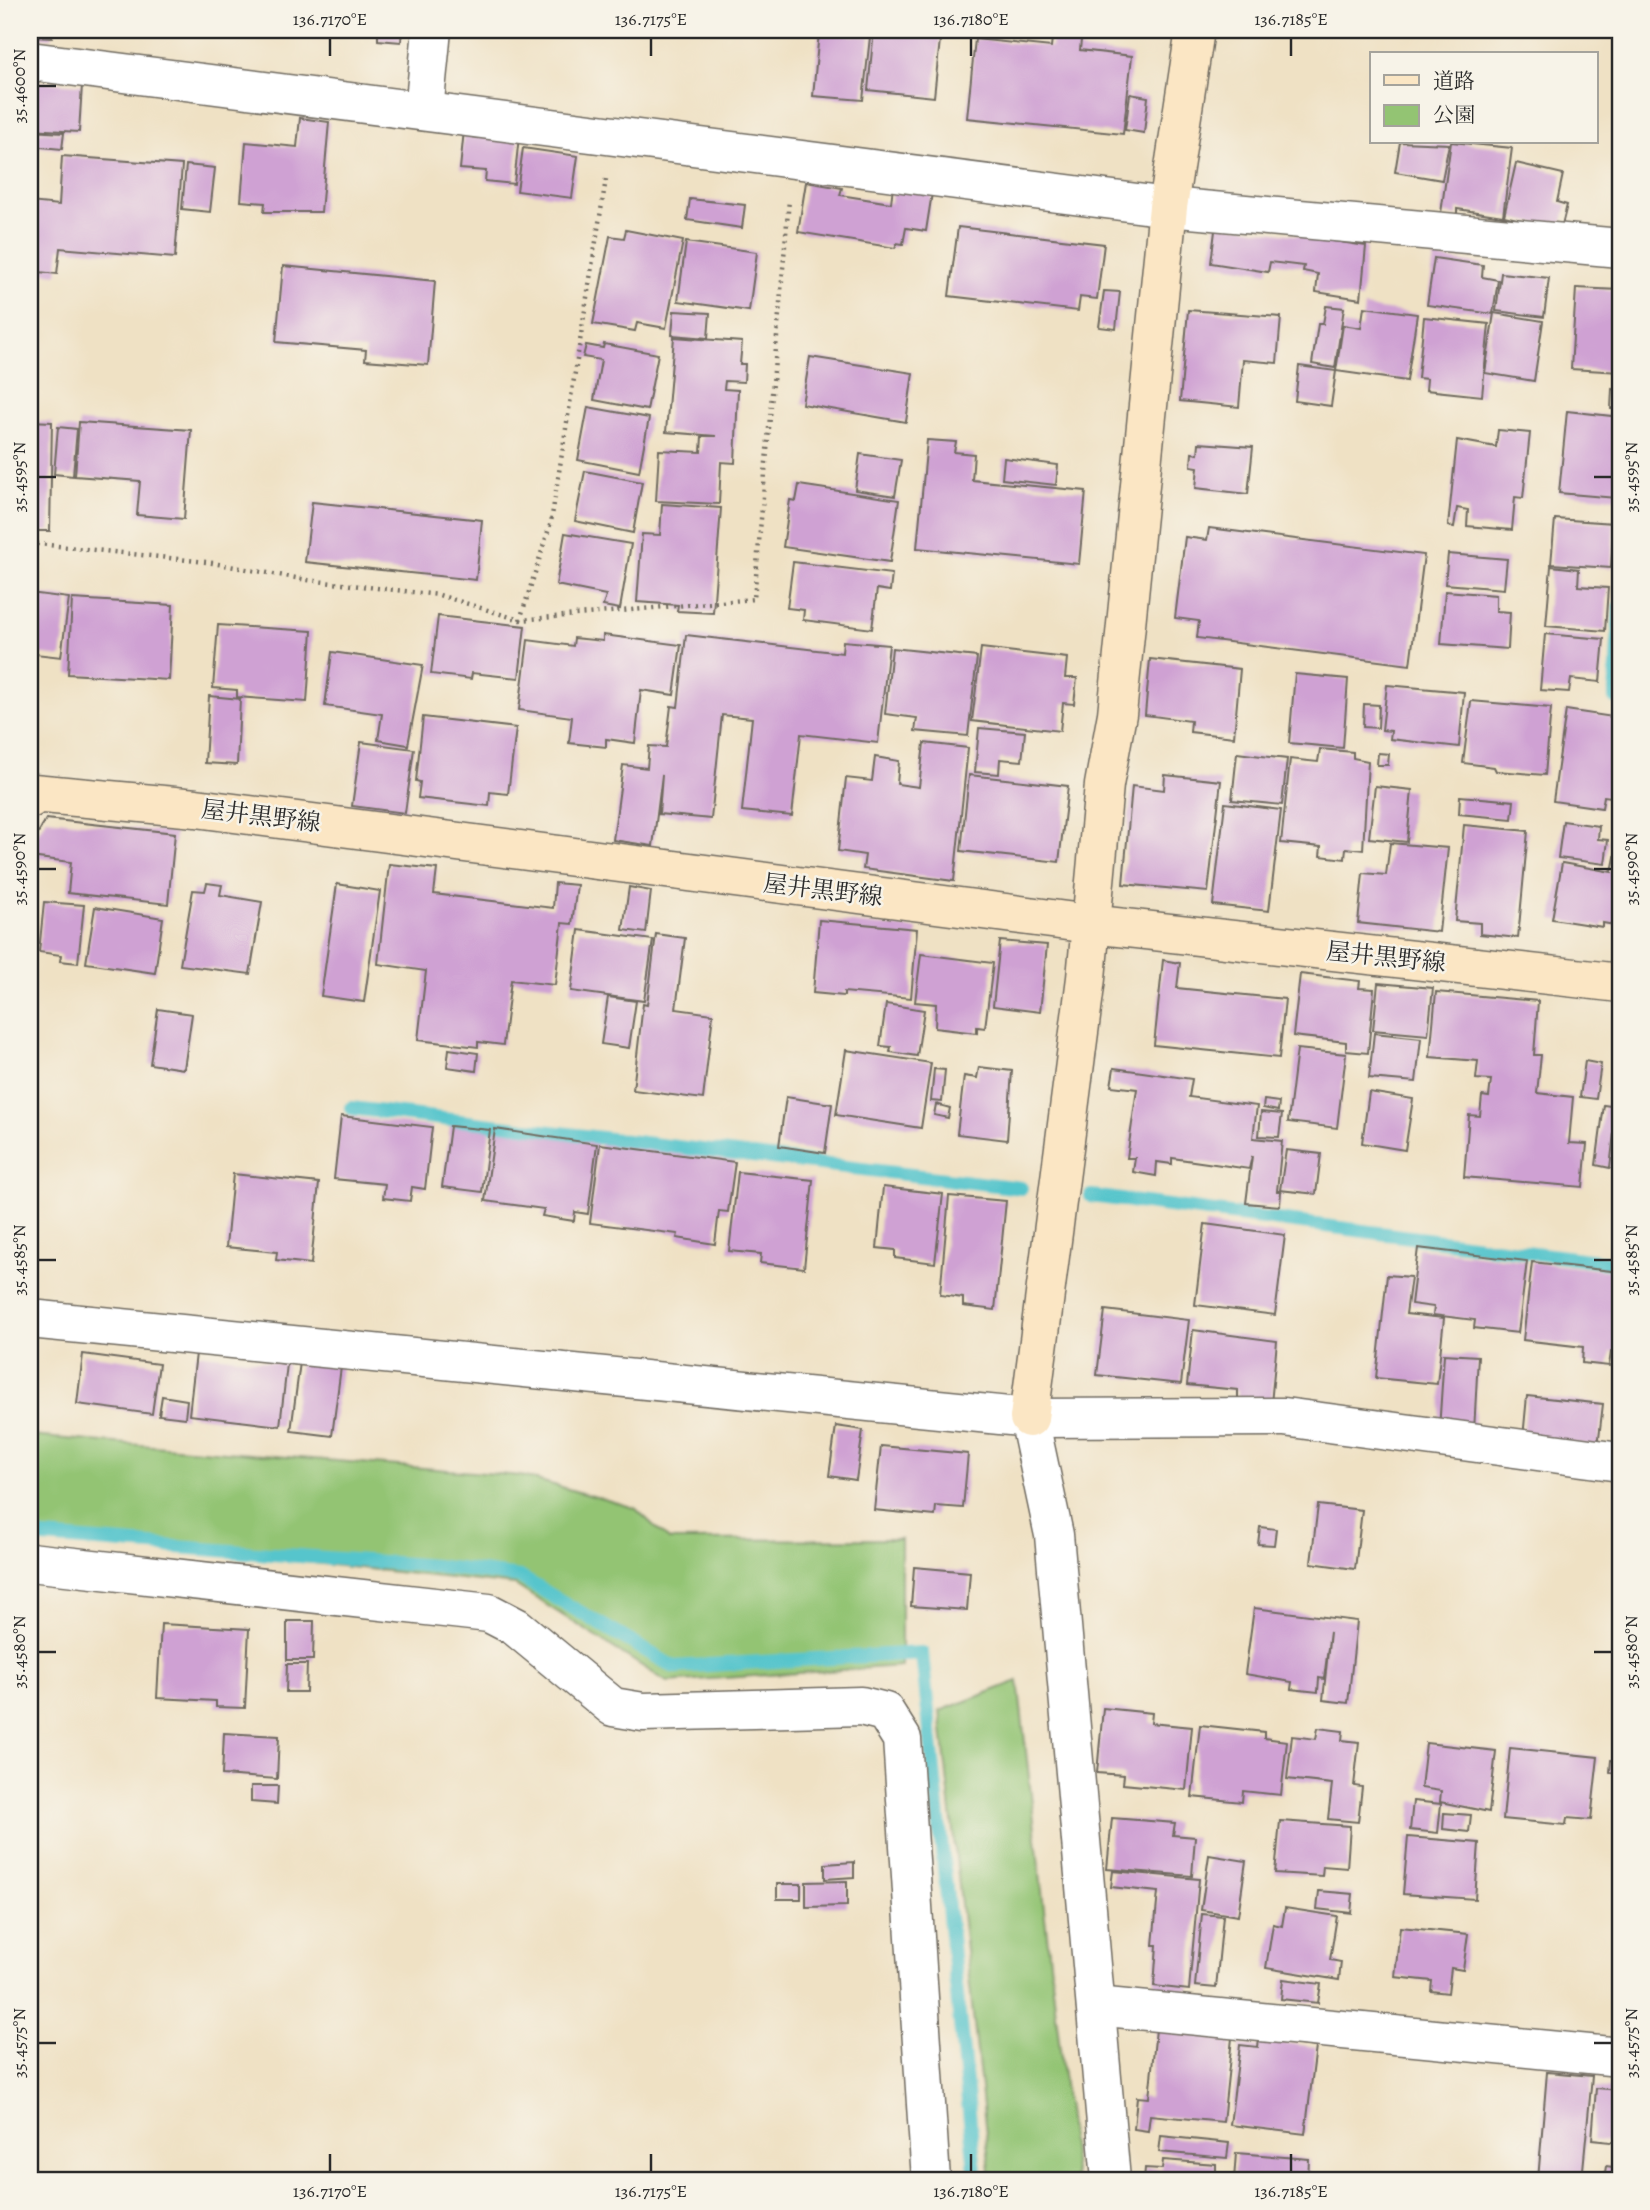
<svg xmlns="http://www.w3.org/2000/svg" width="1650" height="2210" viewBox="0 0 1650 2210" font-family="Alegreya,'Noto Serif JP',serif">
<rect width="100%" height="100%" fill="#f7f3e8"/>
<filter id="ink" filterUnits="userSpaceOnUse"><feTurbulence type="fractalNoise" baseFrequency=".0143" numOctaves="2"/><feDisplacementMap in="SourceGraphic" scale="14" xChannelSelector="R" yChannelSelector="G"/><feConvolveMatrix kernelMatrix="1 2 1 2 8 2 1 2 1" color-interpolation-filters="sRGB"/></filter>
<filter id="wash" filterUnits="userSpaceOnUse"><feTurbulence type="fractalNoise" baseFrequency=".00686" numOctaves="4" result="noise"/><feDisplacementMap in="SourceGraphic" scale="28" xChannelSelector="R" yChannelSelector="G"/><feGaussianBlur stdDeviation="1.57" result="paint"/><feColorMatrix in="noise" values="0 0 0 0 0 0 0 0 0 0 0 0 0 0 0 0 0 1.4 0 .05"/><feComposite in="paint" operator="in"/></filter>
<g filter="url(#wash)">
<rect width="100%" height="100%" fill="#efe1c4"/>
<g fill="#93c473" stroke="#5f784f" stroke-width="2">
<path d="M30,1436L522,1476L635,1508L669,1540L901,1539V1666L667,1682L515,1585L30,1532Z"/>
<path d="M1018,1681L1075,2180H991L940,1711Z"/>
</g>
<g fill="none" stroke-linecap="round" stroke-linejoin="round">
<g stroke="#57c5cc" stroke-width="14">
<path d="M1620,607L1615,698L1620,699"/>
<path d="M351,1108L1021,1188"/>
<path d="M1091,1196L1620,1264"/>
<path d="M30,1536L435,1566L520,1577L674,1667L922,1653L976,2180"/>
</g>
</g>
<g id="blocks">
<g fill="#cfa1d3">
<path d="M30,30H53L52,38L30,37Z"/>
<path d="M358,30H402L401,42L378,40V33Z"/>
<path d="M874,30H941L934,97L868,90Z"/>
<path d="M1053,30H1082L1080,50L1132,56L1123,134L967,118L975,39L1051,47Z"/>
<path d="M1096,30H1136L1134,37Z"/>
<path d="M819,32L870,37L863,100L813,96Z"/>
<path d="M34,82L82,85L79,132L30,129Z"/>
<path d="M1130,94L1148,97L1144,133L1125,130Z"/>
<path d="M300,118L329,122L321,212H264L265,203L241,201L246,142L297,147Z"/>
<path d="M464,130L519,136L514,184L485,181L486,171L460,169Z"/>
<path d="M30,131L64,133L62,149L30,146Z"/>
<path d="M1400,142L1449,144L1442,180L1395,172Z"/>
<path d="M1451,142L1512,148L1503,216L1457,209V216L1441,213Z"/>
<path d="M523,148L578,156L572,198L517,191Z"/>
<path d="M62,156L182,165L175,258L60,248L57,274L30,271V202L59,205Z"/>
<path d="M1516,163L1563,174L1557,202L1567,205L1561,229L1504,216Z"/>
<path d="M186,165L215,168L210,212L182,209Z"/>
<path d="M806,182L842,188L840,195L891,203L893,187L932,193L926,231L906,228L903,244L897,243L895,248L798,232Z"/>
<path d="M690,199L745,205L742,228L687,220Z"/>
<path d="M1216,223L1366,246L1361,299L1316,292L1318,274L1303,271L1304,266L1270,262L1268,272L1211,263Z"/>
<path d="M958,227L1104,244L1097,299L1080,297L1078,311L949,296Z"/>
<path d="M626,230L683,241L666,328L637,323L635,331L593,324L610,236L624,238Z"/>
<path d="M686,242L757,252L749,311L678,301Z"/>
<path d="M1434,258L1483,265L1482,277L1498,280L1493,314L1427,305Z"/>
<path d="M283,266L435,281L428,365L365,360L366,350L276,342Z"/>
<path d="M1501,273L1549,278L1544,317L1496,311Z"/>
<path d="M1576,288L1620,290V372L1571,369Z"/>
<path d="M1104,291L1120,292L1116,329L1099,327Z"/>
<path d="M1326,306L1344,308L1335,368L1312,364L1318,324H1323Z"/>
<path d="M1364,307L1417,314L1407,381L1336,371L1343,325L1361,328Z"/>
<path d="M1188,310L1281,317L1277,363L1243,360L1239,407L1180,401Z"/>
<path d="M674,311L710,313L708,338L672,335Z"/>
<path d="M1494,313L1543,321L1534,381L1485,373Z"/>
<path d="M1424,317L1489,324L1482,396L1426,390L1427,379L1418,378Z"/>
<path d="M30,319H34L36,411H30Z"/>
<path d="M674,337L742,342L740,364H745L744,382L725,381L724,389L738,390L735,463L721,462L719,504L656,501L659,450L701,452L702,436H716L666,432Z"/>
<path d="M604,344L658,354L647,410L594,400L601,360L583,357L586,345L603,348Z"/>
<path d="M810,357L913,373L906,422L802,404Z"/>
<path d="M1299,366L1336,371L1331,406L1295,401Z"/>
<path d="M1612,389L1620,390V409H1611Z"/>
<path d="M588,407L649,418L639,472L578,460Z"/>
<path d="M1567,411L1620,417L1616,498L1559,493Z"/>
<path d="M30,421L52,422L50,531H30Z"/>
<path d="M79,422L191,430L184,519L137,515L140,481L75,476Z"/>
<path d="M58,427L77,429L73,476L54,474Z"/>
<path d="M1498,430L1530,433L1523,498L1515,497L1512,530L1467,526L1468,510L1457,508L1454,527L1448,526L1457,440L1496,447Z"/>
<path d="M927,440L956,442L954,452L974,454L972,480L1086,491L1079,564L917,548Z"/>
<path d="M1199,443L1253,447L1248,494L1196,488L1198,467L1191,466L1192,453L1198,454Z"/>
<path d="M860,454L901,460L895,496L855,490Z"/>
<path d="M1004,458L1058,465L1056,485L1002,479Z"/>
<path d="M585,471L642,482L633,533L575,521Z"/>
<path d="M799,485L899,500L890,562L783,547L790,500L796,501Z"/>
<path d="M312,502L482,520L476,580L305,562Z"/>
<path d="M662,504L721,508L713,613L677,611L678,605L637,602L642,534L660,535Z"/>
<path d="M1555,519L1614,523L1611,568L1551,564Z"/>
<path d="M1209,528L1424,555L1410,665L1197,638L1199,621L1175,618L1185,537L1207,540Z"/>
<path d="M565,533L631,544L620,609L603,606L606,595L556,585Z"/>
<path d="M1448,554L1507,559L1504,589L1445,584Z"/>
<path d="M793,562L892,574L890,591L877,589L872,629L803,620L804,610L787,608Z"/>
<path d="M1551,566L1579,569L1578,586L1608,588L1605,631L1546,626Z"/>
<path d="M1445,591L1496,595V611L1510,612L1508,649L1441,644Z"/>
<path d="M30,593L69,598L61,657L36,654L35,660H30Z"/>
<path d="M72,599L173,605L169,680L68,674Z"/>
<path d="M438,616L525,626L519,678L472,673L471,679L431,674Z"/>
<path d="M218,625L312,631L307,702L237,697V690L213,688Z"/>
<path d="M1545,634L1604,639L1600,682L1571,679L1569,692L1540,690Z"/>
<path d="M603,635L681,645L674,695L641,690L635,743L606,739V747L569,743L572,717L519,710L528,640L573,646L574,638L603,641Z"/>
<path d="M686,635L842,653L843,641L889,645L878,743L801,734L792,816L742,811L752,718L722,715L711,819L659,814L662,775L653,846L613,840L623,765L647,768L649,746L666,747L671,706L678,707Z"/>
<path d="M892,648L977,657L968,736L915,731L917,718L885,714Z"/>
<path d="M981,648L1067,658L1065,678H1077L1074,704L1063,703L1060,731L972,721Z"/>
<path d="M332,652L423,665L408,745L378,740L382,714L325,706Z"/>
<path d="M1150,659L1240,669L1234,737L1190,732L1191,721L1145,715Z"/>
<path d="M1295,674L1348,679L1343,748L1289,743Z"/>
<path d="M1387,685L1464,692L1459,747L1390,739L1391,731L1382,730Z"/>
<path d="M209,696L240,699L237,765L205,763Z"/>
<path d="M1471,701L1551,708L1545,775L1496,771L1494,767L1463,763Z"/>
<path d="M1364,704L1379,705L1378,728L1363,727Z"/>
<path d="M1566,710L1620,718V798L1604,796L1602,808L1553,801Z"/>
<path d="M423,717L516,728L508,794L490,792L489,806L418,798L420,782L416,781Z"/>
<path d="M979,728L1025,732L1022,761L1000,759L999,774L975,772Z"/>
<path d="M361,742L414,749L405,813L352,806Z"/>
<path d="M924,743L968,748L954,881L863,869L865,855L838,851L846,778L872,781L875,757L899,761L897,784L919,787Z"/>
<path d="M1320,749L1353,752V758L1368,761L1363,850L1346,848L1345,859L1320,856L1321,847L1281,843L1290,759L1318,762Z"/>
<path d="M1237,753L1287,759L1282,805L1232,800Z"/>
<path d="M1378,753L1389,754L1388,765H1377Z"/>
<path d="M969,775L1068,786L1059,862L961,851Z"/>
<path d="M1165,775L1221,781L1208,892L1123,884L1132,786L1164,790Z"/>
<path d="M1375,786L1412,790L1407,842L1369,838Z"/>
<path d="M1460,796L1514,801L1512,819L1459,814Z"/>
<path d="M1225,803L1281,810L1269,911L1213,905Z"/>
<path d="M46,819L175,833L168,904L68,893L71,862L30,857V847Z"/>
<path d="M1563,821L1599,826L1598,839L1608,840L1605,864L1558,858Z"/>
<path d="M1464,825L1528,831L1518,938L1480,934V923L1455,921Z"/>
<path d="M1390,843L1448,848L1439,932L1358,923L1363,873L1386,875Z"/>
<path d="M1616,852L1620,853V926L1603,923V927L1552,919L1562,863L1612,872Z"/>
<path d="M389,864L437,869L434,894L553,908L555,883L577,885L572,924L562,923L555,985L511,980L503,1045L478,1042V1047L418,1040L426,971L378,964Z"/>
<path d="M207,883L222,885L220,895L262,902L250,974L180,965L193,890L205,891Z"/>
<path d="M337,884L380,891L364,1002L321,996Z"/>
<path d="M629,887L651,891L646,933L623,930Z"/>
<path d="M44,902L84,905L78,963L60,961L61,955L39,952Z"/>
<path d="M95,907L163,918L155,973L86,963Z"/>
<path d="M819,920L917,929L911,998L844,992V996L813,993Z"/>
<path d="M579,930L653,940L644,1001L571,991Z"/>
<path d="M656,934L685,938L676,1009L713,1014L703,1099L633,1090L643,1004L647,1005Z"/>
<path d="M1000,941L1047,945L1040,1012L993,1006Z"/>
<path d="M921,954L993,963L985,1028L977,1027V1033L935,1028L936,1004L915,1002Z"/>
<path d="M1163,960L1180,963L1177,988L1285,999L1279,1058L1154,1045Z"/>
<path d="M1300,974L1360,981L1359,988L1374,989L1368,1053L1346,1051V1042L1293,1036Z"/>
<path d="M1378,983L1433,988L1428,1035L1373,1030Z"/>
<path d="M1436,992L1538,1001L1534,1055H1541L1537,1093L1573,1097L1569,1143L1587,1144L1583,1187L1464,1177L1469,1115L1480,1116L1482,1096L1489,1097L1491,1080L1476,1079L1478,1061L1430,1057Z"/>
<path d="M608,997L636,1001L629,1048L601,1044Z"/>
<path d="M886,1004L924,1010L917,1056L890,1052L891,1047L880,1046Z"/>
<path d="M158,1009L192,1014L184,1069L150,1064Z"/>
<path d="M1374,1033L1421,1038L1416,1082L1369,1078Z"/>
<path d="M449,1049L478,1053L476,1071L447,1067Z"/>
<path d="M1297,1049L1346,1054L1337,1128L1288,1122Z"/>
<path d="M846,1050L931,1063L921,1128L836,1115Z"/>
<path d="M1585,1061L1601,1064L1596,1099L1580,1097Z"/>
<path d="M979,1067L1012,1071L1007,1140L957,1134L964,1076L977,1078Z"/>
<path d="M1114,1068L1192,1079L1189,1097L1257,1106L1253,1138L1282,1141L1277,1191H1281L1280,1206L1246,1203L1252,1156L1249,1169L1172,1158V1164L1157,1162L1156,1176L1133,1172L1135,1158H1127L1137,1089L1111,1086Z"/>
<path d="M934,1069L945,1070L942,1102L931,1101Z"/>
<path d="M1369,1092L1413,1099L1405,1150L1362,1143Z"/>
<path d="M786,1097L832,1104L825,1153L779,1146Z"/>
<path d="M1264,1100L1279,1102L1278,1111L1263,1108Z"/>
<path d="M936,1104L950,1108L948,1118L934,1115Z"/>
<path d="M1604,1105L1617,1107L1610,1168L1596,1165Z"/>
<path d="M1261,1112L1282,1114L1279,1137L1259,1136Z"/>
<path d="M341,1116L432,1127L425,1189L412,1187L410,1201L383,1198L385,1184L334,1179Z"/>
<path d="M450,1126L490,1130L482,1192L442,1187Z"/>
<path d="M495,1129L597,1144L588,1214L575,1212L574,1221L542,1216L544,1209L485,1201Z"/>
<path d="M600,1144L735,1162L728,1212L719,1211L715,1244L677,1238L678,1234L590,1223Z"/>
<path d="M1286,1150L1321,1154L1316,1194L1280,1190Z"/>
<path d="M738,1172L813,1180L804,1268L760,1263L761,1254L729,1251Z"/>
<path d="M233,1174L319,1183L311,1264L276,1260L277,1252L226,1247Z"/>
<path d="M883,1187L943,1194L935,1263L895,1258V1250L877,1248Z"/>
<path d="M949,1196L1006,1201L995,1310L963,1306V1298L940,1295Z"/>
<path d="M1205,1224L1285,1235L1275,1315L1195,1305Z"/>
<path d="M1418,1248L1527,1261L1518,1333L1474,1328L1475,1320L1433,1315L1434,1307L1411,1304Z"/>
<path d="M1532,1262L1620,1272V1353L1611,1352L1609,1366L1582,1363L1583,1347L1523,1340Z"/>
<path d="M1387,1275L1411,1277L1406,1314L1444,1318L1437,1384L1376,1378Z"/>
<path d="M1105,1310L1189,1320L1181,1384L1097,1375Z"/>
<path d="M1193,1330L1277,1341L1271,1404L1238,1400V1390L1187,1385Z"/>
<path d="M196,1353L287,1364L280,1426L189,1415Z"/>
<path d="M83,1354L159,1364L152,1414L77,1404Z"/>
<path d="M1444,1354L1478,1356L1474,1432L1439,1430Z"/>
<path d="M300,1362L341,1367L332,1436L291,1431Z"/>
<path d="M162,1396L187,1400L185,1418L159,1415Z"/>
<path d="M1527,1396L1603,1404L1598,1446L1523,1438Z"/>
<path d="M836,1426L863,1430L856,1480L829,1476Z"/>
<path d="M881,1446L968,1454L963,1508L936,1506L935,1516L874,1510Z"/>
<path d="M1318,1505L1362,1510L1355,1569L1311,1563Z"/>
<path d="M1260,1527L1276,1529L1274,1545L1258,1544Z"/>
<path d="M914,1567L970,1572L967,1610L911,1606Z"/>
<path d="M1254,1608L1357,1621L1348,1703L1323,1700L1330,1632L1324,1679L1319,1678L1318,1692L1291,1689L1292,1682L1245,1674Z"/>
<path d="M287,1621H314L313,1660H287Z"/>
<path d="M161,1624L249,1629L245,1708L216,1707V1701L157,1698Z"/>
<path d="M287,1664H307L306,1692H286Z"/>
<path d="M1103,1708L1152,1713L1151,1723L1192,1727L1186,1790L1123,1784L1124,1775L1097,1773Z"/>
<path d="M1200,1725L1264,1732V1738L1287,1741L1281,1795L1243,1791L1242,1802L1192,1797Z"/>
<path d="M1318,1728L1343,1731L1342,1740L1359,1742L1354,1786L1362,1787L1358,1822L1328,1819L1332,1784L1287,1779L1292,1736L1316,1739Z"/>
<path d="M224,1733L279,1736L277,1779L222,1775Z"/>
<path d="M1426,1743L1496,1751L1489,1812L1440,1802L1441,1791L1421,1788Z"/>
<path d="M1510,1748L1598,1757L1591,1820L1567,1818L1566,1825L1503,1819Z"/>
<path d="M1611,1760L1620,1761V1774L1610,1772Z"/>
<path d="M251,1786H278L277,1804L251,1802Z"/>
<path d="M1413,1801L1441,1804L1438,1833L1410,1830Z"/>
<path d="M1444,1813L1471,1815L1469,1832L1443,1829Z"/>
<path d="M1112,1818L1175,1823L1173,1835L1195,1837L1192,1876L1107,1869Z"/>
<path d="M1280,1821L1350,1826L1347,1868L1323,1866L1322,1876L1275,1873Z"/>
<path d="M1408,1837L1479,1843L1475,1899L1403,1894Z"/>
<path d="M1209,1855L1246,1861L1238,1916L1201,1910Z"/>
<path d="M854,1862V1877L825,1879V1864Z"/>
<path d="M1113,1871L1199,1879L1189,1990L1154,1986L1157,1945H1153L1158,1892L1111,1887Z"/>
<path d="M847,1881V1906L806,1907V1882Z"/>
<rect x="777" y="1884" width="24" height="15"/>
<path d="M1319,1891L1353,1894L1351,1913L1317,1909Z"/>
<path d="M1285,1908L1337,1916L1330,1960L1341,1962L1339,1980L1266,1968L1273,1924L1282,1926Z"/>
<path d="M1202,1914L1223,1916L1216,1988L1195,1986Z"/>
<path d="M1400,1927L1468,1934L1463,1970L1451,1968L1448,1993L1431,1991L1432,1981L1395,1977Z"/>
<path d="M1283,1979L1321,1984L1318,2003L1281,1999Z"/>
<path d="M1156,2029L1232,2038L1223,2122L1150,2115L1148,2131L1134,2129L1137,2097L1149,2098Z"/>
<path d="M1259,2040L1316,2047L1305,2134L1230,2125L1240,2045L1258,2047Z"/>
<path d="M1547,2072L1592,2076L1582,2180H1538Z"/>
<path d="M1596,2088L1620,2090V2143L1592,2140Z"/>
<path d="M1161,2136L1229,2143L1227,2158L1159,2152Z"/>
<path d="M1236,2153L1309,2159L1308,2180H1234Z"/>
<path d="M1163,2160L1216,2164V2177L1231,2180H1144L1145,2168L1162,2169Z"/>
<path d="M1606,2166L1620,2168V2180H1604Z"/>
</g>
</g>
</g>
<g filter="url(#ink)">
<use href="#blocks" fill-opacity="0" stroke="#706b61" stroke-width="2"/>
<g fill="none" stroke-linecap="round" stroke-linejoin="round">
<defs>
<g id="street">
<path d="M30,61L1168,207L1620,248"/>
<path d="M424,111L432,30"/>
<path d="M30,1319L1029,1418L1284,1417L1620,1462"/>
<path d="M1029,1418L1054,1535L1111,2180"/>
<path d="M30,1562L489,1613L516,1627L613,1707L643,1712L861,1706L885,1712L902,1739L931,2180"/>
<path d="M1096,2006L1620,2057"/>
</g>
<g id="secondary">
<path d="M30,799L33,793L196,808L1090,924L1620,983"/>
<path d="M1029,1418L1086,978L1104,785L1117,714L1168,207L1195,30"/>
</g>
</defs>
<use href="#street" stroke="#706b61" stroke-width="41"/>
<use href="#secondary" stroke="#706b61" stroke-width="41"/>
<g stroke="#706b61" stroke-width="4.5" stroke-dasharray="2 5" stroke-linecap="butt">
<path d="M30,543L207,562L307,580L439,595L520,620L754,599L789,200"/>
<path d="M520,620L551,522L606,179"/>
</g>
<use href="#street" stroke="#fff" stroke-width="38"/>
<use href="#secondary" stroke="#fbe6c4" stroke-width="38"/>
</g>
</g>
<path fill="none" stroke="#2b2b2b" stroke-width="2.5" d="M330,38V56M651,38V56M971,38V56M1291,38V56M38,86H56M38,477H56M1594,477H1612M38,869H56M1594,869H1612M38,1260H56M1594,1260H1612M38,1652H56M1594,1652H1612M38,2043H56M1594,2043H1612M330,2154V2172M651,2154V2172M971,2154V2172M1291,2154V2172"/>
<g text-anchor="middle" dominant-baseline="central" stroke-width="5" stroke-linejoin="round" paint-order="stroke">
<g font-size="24" fill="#2b2b2b" stroke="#f7f3e8">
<text transform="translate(261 816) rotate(7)">屋井黒野線</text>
<text transform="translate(823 890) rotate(7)">屋井黒野線</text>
<text transform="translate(1386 957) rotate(6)">屋井黒野線</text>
</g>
</g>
<rect width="1650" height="2210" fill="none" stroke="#f7f3e8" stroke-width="77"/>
<rect x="1370" y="52" width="228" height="91" fill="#f7f3e8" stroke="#a5a39c" stroke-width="2"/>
<rect x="1384" y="75" width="35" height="10" fill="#fbe6c4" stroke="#a5a39c" stroke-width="2"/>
<text x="1433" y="88" font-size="21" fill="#2b2b2b">道路</text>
<rect x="1384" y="105" width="35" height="21" fill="#93c473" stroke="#a5a39c" stroke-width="2"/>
<text x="1433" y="122" font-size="21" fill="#2b2b2b">公園</text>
<rect x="38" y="38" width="1574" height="2134" fill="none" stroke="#2b2b2b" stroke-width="2.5"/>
<g font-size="18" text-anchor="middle" fill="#2b2b2b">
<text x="330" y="25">136.7170°E</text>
<text x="651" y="25">136.7175°E</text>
<text x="971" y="25">136.7180°E</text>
<text x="1291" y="25">136.7185°E</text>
<text transform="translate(19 86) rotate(-90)" y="6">35.4600°N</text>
<text transform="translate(19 477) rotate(-90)" y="6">35.4595°N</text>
<text transform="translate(1631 477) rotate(-90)" y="6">35.4595°N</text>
<text transform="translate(19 869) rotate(-90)" y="6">35.4590°N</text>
<text transform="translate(1631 869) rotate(-90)" y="6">35.4590°N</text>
<text transform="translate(19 1260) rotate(-90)" y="6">35.4585°N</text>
<text transform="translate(1631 1260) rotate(-90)" y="6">35.4585°N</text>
<text transform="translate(19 1652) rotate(-90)" y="6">35.4580°N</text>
<text transform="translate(1631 1652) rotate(-90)" y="6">35.4580°N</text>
<text transform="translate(19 2043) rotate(-90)" y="6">35.4575°N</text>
<text transform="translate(1631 2043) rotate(-90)" y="6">35.4575°N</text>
<text x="330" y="2197">136.7170°E</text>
<text x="651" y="2197">136.7175°E</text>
<text x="971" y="2197">136.7180°E</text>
<text x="1291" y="2197">136.7185°E</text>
</g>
</svg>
